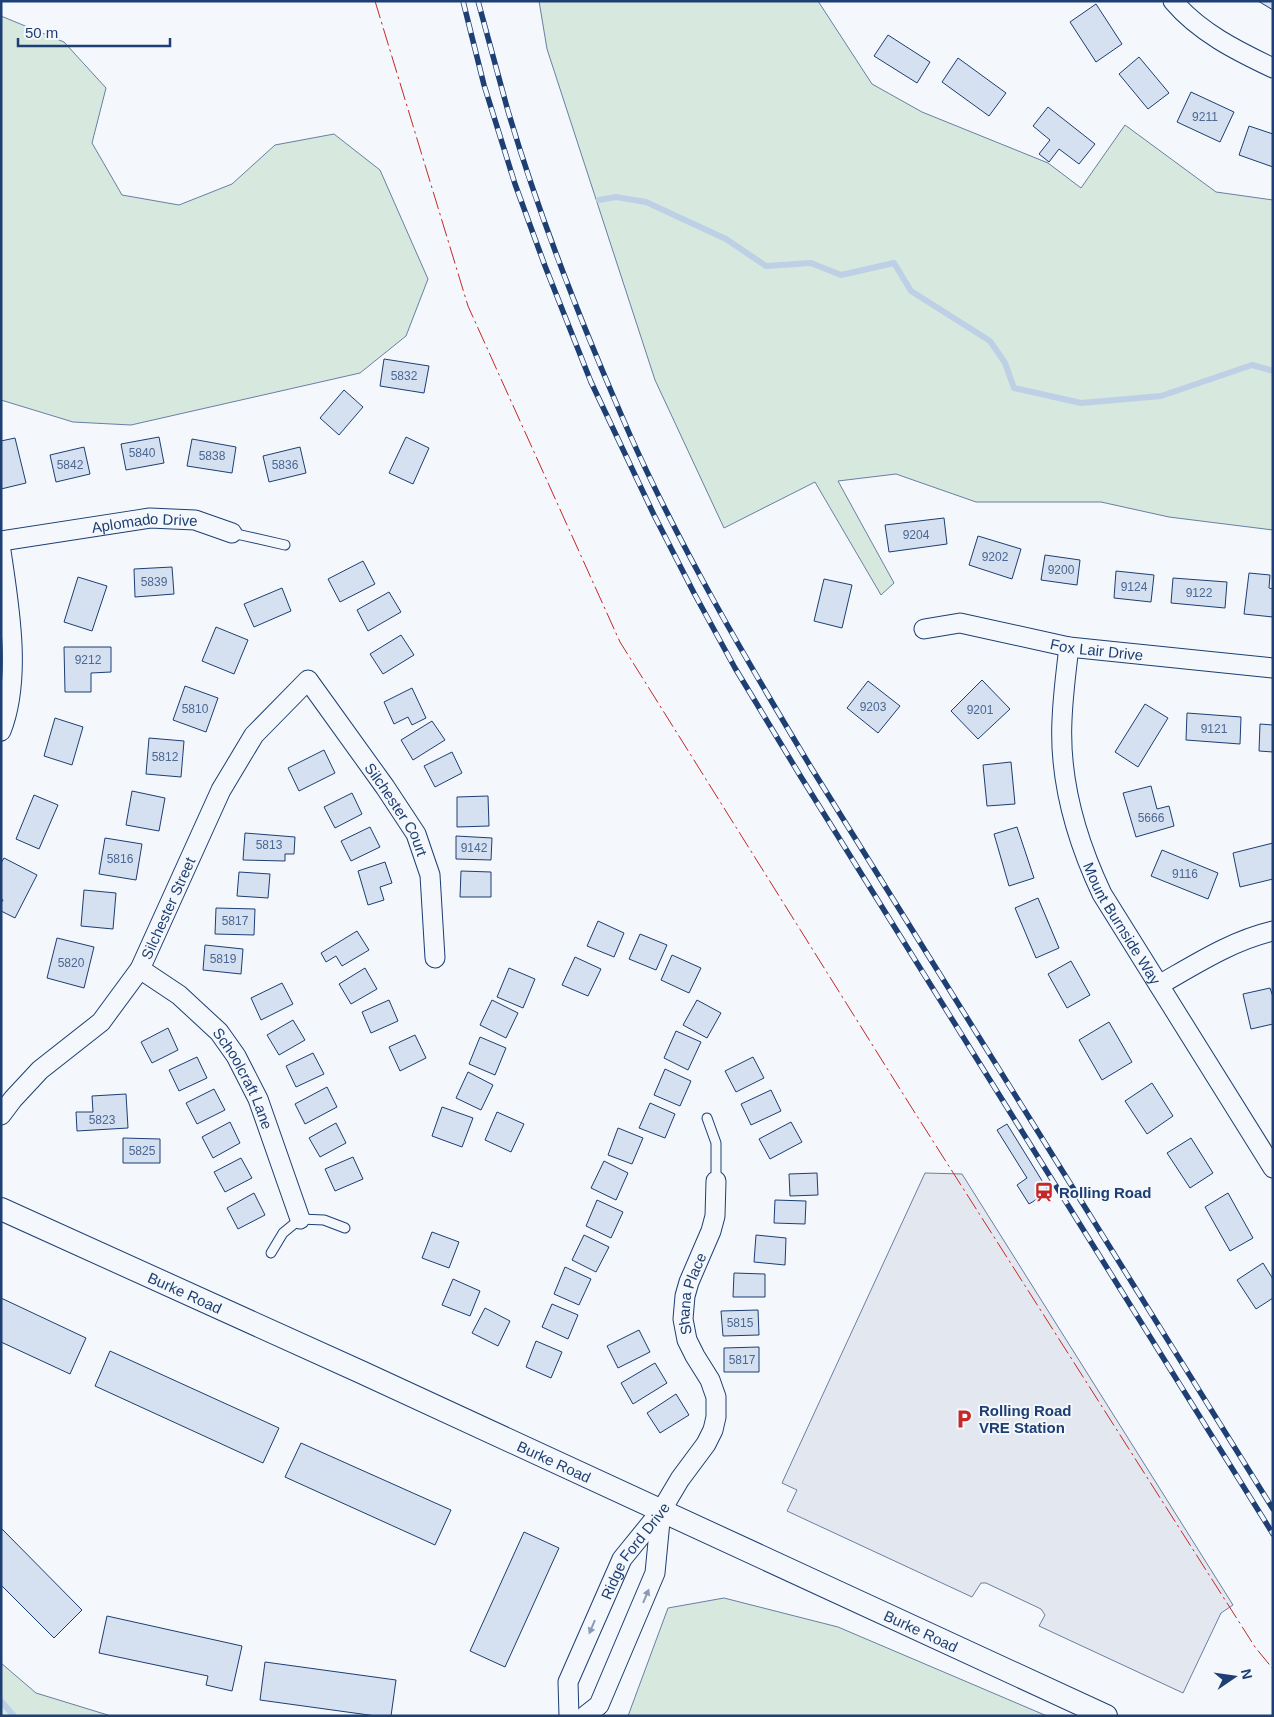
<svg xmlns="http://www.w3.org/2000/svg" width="1274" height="1717" viewBox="0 0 1274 1717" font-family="Helvetica,sans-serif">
<rect width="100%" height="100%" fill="#f4f7fb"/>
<g fill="#d7e8df" stroke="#687fa3">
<path d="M539,1H818L872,84L922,112L1048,163L1081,188L1125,125L1216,192L1273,200V530L1169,517L1101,502H976L896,474L838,481L894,583L881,595L815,482L724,528L655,380L547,49Z"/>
<path d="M1,16L64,42L106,88L92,143L122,195L179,205L232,184L275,145L334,134L380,170L428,279L406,336L360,373L131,425L73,422L1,400Z"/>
<path d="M724,1598L838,1627L1047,1716H628L668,1608Z"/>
<path d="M1,1663L36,1693L111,1716H1Z"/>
</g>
<path fill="#e3e8f0" stroke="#687fa3" d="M925,1173L962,1174L1233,1605L1221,1613L1183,1693L1039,1626L1045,1615L1041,1609L986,1583H981L972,1597L787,1511L797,1490L782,1483Z"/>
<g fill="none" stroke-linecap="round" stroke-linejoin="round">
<g stroke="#bed0e5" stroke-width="6">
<path d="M599,200L616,197L646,202L726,239L766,266L811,263L841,275L894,263L911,291L990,341L1005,363L1014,388L1081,403L1161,396L1252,365L1273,371"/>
<path d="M1,1701L14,1716"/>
</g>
</g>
<g fill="#d5e0f0" stroke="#1d3f73">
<path d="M1258,1H1273V10Z"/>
<path d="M1096,4L1122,44L1096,62L1070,22Z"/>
<path d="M888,35L930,62L917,83L874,56Z"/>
<path d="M1139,57L1169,93L1148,109L1119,74Z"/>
<path d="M958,58L1006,93L989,116L942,82Z"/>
<path d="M1191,92L1234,112L1220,142L1177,122Z"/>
<path d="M1048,107L1095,144L1079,164L1059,149L1049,162L1039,154L1050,140L1033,126Z"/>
<path d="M1249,126L1273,134V167L1239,155Z"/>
<path d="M384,359L429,366L424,393L380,386Z"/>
<path d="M344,390L363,407L339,435L320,418Z"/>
<path d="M159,437L164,463L126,470L121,444Z"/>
<path d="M406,437L429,448L413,484L389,473Z"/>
<path d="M15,438L26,483L1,489V441Z"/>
<path d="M192,439L236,447L232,473L187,466Z"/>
<path d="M84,447L90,474L56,482L50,455Z"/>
<path d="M300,447L306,473L269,482L263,456Z"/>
<path d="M944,518L947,544L889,552L885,525Z"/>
<path d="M978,536L1021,549L1012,579L969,565Z"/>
<path d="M1045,555L1080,560L1077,585L1041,580Z"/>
<path d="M363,561L375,584L340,602L328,579Z"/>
<path d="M172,567L174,594L135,597L134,569Z"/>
<path d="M1116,571L1154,575L1151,602L1114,598Z"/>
<path d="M1249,573L1270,575L1269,588L1273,589V617L1244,614Z"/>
<path d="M78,577L107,586L92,631L64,622Z"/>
<path d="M1173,578L1227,582L1225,608L1171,603Z"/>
<path d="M824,579L852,585L842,628L814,621Z"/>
<path d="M282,588L291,611L254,627L244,604Z"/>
<path d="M389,592L401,612L368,631L357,610Z"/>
<path d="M216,627L248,640L234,674L202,661Z"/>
<path d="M401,635L414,655L383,674L370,654Z"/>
<path d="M64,647H111V672L91,673V692H65Z"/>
<path d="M982,680L1010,709L978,739L951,711Z"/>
<path d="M868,681L900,706L878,733L847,708Z"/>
<path d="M185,686L218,698L206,732L173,720Z"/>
<path d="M412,688L426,718L412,725L408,717L394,724L384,702Z"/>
<path d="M1145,704L1168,718L1138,767L1115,752Z"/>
<path d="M1187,713L1241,717L1240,744L1186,740Z"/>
<path d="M55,718L83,727L72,765L44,756Z"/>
<path d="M432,721L445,740L413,760L401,740Z"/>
<path d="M1260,724L1273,725V752L1259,751Z"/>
<path d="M149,738L184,741L181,777L146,774Z"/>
<path d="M324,750L335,773L299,791L288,768Z"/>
<path d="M452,752L462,773L435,787L424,766Z"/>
<path d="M1011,762L1015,804L987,806L983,765Z"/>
<path d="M1151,786L1157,809L1169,806L1174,826L1136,837L1123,793Z"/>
<path d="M132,791L165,798L159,831L126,825Z"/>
<path d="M352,793L362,814L335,828L324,807Z"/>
<path d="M34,795L58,805L39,849L16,839Z"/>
<path d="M488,796L489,826L457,827V797Z"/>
<path d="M370,827L380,847L351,861L341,841Z"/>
<path d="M1017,827L1034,878L1009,886L994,834Z"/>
<path d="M245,833L295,837L294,854H285V861L243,860Z"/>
<path d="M456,836L492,838L491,860L456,859Z"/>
<path d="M105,838L142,844L136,880L99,874Z"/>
<path d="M1273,843V879L1240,887L1233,853Z"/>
<path d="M1162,850L1218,873L1208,899L1151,876Z"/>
<path d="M4,858L37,875L15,918L1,911V903L3,900L1,899V863Z"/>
<path d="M385,862L392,883L380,887L384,900L368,905L358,871Z"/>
<path d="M461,871L491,872V897H460Z"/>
<path d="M239,872L270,874L268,898L237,896Z"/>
<path d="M84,890L116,893L113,929L81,926Z"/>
<path d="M1038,898L1059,948L1036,958L1015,908Z"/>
<path d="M216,908L255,909L254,935L215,934Z"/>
<path d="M598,921L624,933L614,957L587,946Z"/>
<path d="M357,931L369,950L342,966L336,956L326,962L321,953Z"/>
<path d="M640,934L667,945L656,970L629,959Z"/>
<path d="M57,938L94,947L84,988L47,978Z"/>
<path d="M205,945L243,949L241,974L203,970Z"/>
<path d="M672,955L701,968L689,993L661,980Z"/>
<path d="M575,957L601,969L588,996L562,985Z"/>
<path d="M1071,961L1090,995L1067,1008L1048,974Z"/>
<path d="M365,968L377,989L351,1004L339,984Z"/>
<path d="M509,968L535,979L523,1008L497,997Z"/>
<path d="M282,983L293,1004L261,1020L251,998Z"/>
<path d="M1270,988L1273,997V1024L1251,1029L1243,994Z"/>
<path d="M389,1000L398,1021L371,1033L362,1012Z"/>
<path d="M492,1000L518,1013L506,1038L480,1025Z"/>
<path d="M697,1000L721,1013L707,1038L683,1025Z"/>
<path d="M293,1020L305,1040L279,1055L267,1035Z"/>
<path d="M1109,1022L1132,1062L1102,1080L1079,1040Z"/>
<path d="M168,1028L178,1050L152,1063L141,1042Z"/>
<path d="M676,1031L701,1042L688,1070L664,1058Z"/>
<path d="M415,1035L426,1058L400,1071L389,1047Z"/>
<path d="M480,1037L506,1048L495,1075L469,1064Z"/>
<path d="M313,1053L324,1074L296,1087L286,1066Z"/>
<path d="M197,1057L207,1078L179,1091L169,1070Z"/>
<path d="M753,1057L764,1078L736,1092L725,1071Z"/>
<path d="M665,1069L691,1081L680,1106L654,1095Z"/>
<path d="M468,1072L493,1085L481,1110L456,1098Z"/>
<path d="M1152,1083L1173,1116L1147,1134L1125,1101Z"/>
<path d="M327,1087L337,1107L305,1124L295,1104Z"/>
<path d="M214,1089L225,1110L197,1124L186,1103Z"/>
<path d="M771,1090L781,1111L751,1125L741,1104Z"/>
<path d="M126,1094L128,1128L77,1131L76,1112H93L92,1096Z"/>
<path d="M650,1103L675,1114L665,1138L639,1128Z"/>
<path d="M442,1107L473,1118L462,1147L432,1136Z"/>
<path d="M497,1112L524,1124L511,1152L485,1140Z"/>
<path d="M230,1122L240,1143L213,1158L202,1137Z"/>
<path d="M791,1122L802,1142L770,1159L759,1139Z"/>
<path d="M336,1123L346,1143L320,1157L309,1138Z"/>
<path d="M1007,1124L1049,1192L1029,1204L1017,1185L1027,1178L997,1130Z"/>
<path d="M618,1128L643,1138L632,1164L608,1155Z"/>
<path d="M123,1138L160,1139V1163H123Z"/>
<path d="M1191,1138L1213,1173L1190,1188L1167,1153Z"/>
<path d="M353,1157L363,1179L335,1191L325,1169Z"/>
<path d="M241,1158L252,1178L225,1192L214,1172Z"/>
<path d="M604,1161L628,1173L616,1200L591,1188Z"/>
<path d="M817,1173L818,1195L790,1196L789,1174Z"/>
<path d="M254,1193L265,1215L238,1229L227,1208Z"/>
<path d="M1228,1193L1253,1238L1230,1251L1205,1207Z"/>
<path d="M597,1200L623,1212L611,1238L586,1226Z"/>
<path d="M775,1200L806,1201L805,1224L774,1223Z"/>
<path d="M432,1232L459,1242L449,1268L422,1258Z"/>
<path d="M584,1235L609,1247L596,1272L572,1260Z"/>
<path d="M756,1235L786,1238L785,1265L754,1262Z"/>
<path d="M1263,1263L1273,1279V1298L1256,1309L1237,1280Z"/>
<path d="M565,1267L591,1279L579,1305L554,1294Z"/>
<path d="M734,1273L765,1274V1297H733Z"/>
<path d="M453,1279L480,1291L470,1316L442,1305Z"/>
<path d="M1,1298L86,1338L70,1374L1,1342Z"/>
<path d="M552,1304L578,1315L568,1339L542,1327Z"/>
<path d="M485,1308L510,1321L498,1346L472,1333Z"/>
<path d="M758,1310L759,1335L723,1336L721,1311Z"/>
<path d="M639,1330L650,1352L618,1368L607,1346Z"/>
<path d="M536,1341L562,1352L551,1378L526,1367Z"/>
<path d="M759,1347V1372H724V1348Z"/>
<path d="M110,1351L279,1428L263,1463L95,1386Z"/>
<path d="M655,1363L667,1383L633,1404L621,1383Z"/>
<path d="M676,1394L689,1415L660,1433L647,1413Z"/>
<path d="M301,1443L451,1510L435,1545L285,1477Z"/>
<path d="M1,1528L82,1610L54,1638L1,1585Z"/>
<path d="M524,1532L559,1548L505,1667L470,1651Z"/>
<path d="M107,1616L242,1646L232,1691L206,1685L208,1676L99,1653Z"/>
<path d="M265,1662L396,1680L391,1716H376L260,1700Z"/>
</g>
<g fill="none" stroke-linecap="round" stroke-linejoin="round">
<defs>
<g id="service">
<path d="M232,533L285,545"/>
<path d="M707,1118L716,1143V1181"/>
<path d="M271,1253L283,1233L300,1219L324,1220L345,1228"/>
</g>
<g id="minor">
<path d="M1173,1C1199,32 1237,51 1273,68"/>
<path id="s1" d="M1,541L150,518L195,520L232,533"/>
<path d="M1,551C9,605 22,678 1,731"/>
<path id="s2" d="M924,629L960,623L1069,647L1273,668"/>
<path id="s3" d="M1069,647C1066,671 1063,695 1062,720C1059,781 1076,839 1102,894L1273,1168"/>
<path id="s4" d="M140,969L179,995L219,1032L236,1056L258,1099L300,1219"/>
<path d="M1159,985C1196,964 1231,941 1273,931"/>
<path id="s5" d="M1,1115L13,1099L40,1070L101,1022L140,969L221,790L254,735L308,680L385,787L416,834L430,875L435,958"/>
<path id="s6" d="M569,1716L568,1682L622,1559L661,1511L680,1479L706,1444L713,1430L716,1417V1397L710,1380L695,1356L687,1340L683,1319L685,1296L689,1282L711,1231L715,1216L716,1181"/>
<path d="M585,1716L599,1705L655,1573L661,1511"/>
</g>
<g id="tertiary">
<path id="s7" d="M1,1209L361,1372L1106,1716"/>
</g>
</defs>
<use href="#service" stroke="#1d3f73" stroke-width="11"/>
<use href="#minor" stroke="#1d3f73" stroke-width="21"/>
<use href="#tertiary" stroke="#1d3f73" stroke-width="24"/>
<use href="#service" stroke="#f4f7fb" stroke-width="9"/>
<use href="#minor" stroke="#f4f7fb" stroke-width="19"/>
<use href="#tertiary" stroke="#f4f7fb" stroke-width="22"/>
<defs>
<g id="rail">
<path d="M463,1L484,85L515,184L545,266L591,382L654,515L694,593L735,668L801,777L1273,1534"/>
<path d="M478,1C488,38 498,75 508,111C541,222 584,330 630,435C682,551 747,661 812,769L1273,1509"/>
</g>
</defs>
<use href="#rail" stroke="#1d3f73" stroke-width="5.5"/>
<use href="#rail" stroke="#f4f7fb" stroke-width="4" stroke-dasharray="11" stroke-linecap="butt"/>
<path stroke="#c62828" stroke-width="1" stroke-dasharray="18 4 2.5 4" stroke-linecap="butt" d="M375,1L468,306L620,642L910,1105L1255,1647L1273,1669"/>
</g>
<defs><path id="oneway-solid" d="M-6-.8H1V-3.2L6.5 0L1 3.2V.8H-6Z" transform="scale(1.25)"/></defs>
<g fill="#889bb7">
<use href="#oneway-solid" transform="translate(646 1596) rotate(-67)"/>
<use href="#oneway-solid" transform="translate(592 1627) rotate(113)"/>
</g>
<defs>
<symbol id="station-bare" viewBox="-9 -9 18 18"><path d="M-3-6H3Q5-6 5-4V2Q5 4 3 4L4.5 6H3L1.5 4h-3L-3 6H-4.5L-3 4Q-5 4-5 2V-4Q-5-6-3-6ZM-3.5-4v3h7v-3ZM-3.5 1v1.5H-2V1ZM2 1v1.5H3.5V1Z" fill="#c62828" stroke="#f4f7fb" stroke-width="2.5" paint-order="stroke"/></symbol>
<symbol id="parking-bare" viewBox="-9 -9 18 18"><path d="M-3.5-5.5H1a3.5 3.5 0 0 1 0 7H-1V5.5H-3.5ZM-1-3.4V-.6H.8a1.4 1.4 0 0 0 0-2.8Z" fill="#c62828" stroke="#f4f7fb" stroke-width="2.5" paint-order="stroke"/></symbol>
</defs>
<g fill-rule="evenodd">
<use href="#station-bare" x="1030" y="1178" width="28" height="28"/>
<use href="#parking-bare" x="950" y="1405" width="28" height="28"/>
</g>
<g text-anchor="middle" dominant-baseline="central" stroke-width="4" stroke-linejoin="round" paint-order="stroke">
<g font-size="12" fill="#4b6792">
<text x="1205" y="117">9211</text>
<text x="404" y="376">5832</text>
<text x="142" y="453">5840</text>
<text x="212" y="456">5838</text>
<text x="70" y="465">5842</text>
<text x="285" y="465">5836</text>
<text x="916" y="535">9204</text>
<text x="995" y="557">9202</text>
<text x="1061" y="570">9200</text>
<text x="154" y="582">5839</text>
<text x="1134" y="587">9124</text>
<text x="1199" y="593">9122</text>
<text x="88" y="660">9212</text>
<text x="873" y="707">9203</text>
<text x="195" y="709">5810</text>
<text x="980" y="710">9201</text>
<text x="1214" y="729">9121</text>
<text x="165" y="757">5812</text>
<text x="1151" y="818">5666</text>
<text x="269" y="845">5813</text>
<text x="474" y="848">9142</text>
<text x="120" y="859">5816</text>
<text x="1185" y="874">9116</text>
<text x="235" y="921">5817</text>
<text x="223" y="959">5819</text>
<text x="71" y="963">5820</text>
<text x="102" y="1120">5823</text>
<text x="142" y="1151">5825</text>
<text x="740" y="1323">5815</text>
<text x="742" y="1360">5817</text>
</g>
<g font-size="15" fill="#1d3f73" stroke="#f4f7fb">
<text stroke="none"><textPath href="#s1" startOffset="145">Aplomado Drive</textPath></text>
<text stroke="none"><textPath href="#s2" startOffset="176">Fox Lair Drive</textPath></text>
<text stroke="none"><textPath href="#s5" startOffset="698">Silchester Court</textPath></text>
<text stroke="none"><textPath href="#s5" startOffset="270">Silchester Street</textPath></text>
<text stroke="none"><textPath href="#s3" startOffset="289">Mount Burnside Way</textPath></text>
<text stroke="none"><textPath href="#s4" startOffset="154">Schoolcraft Lane</textPath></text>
<text stroke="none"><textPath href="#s7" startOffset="202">Burke Road</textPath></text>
<text stroke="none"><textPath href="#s6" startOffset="472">Shana Place</textPath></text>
<text stroke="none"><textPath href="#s7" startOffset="608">Burke Road</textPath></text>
<text stroke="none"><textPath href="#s6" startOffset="182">Ridge Ford Drive</textPath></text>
<text stroke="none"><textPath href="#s7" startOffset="1012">Burke Road</textPath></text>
</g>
<g font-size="15" font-weight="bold" fill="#1d3f73" stroke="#f4f7fb" text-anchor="start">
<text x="1059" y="1192">Rolling Road</text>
<text x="979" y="1410">Rolling Road<tspan x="979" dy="17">VRE Station</tspan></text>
</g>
</g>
<rect width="1274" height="1717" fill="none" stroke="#1d3f73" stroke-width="5"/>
<g transform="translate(1234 1677) rotate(77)" stroke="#f4f7fb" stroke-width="4" paint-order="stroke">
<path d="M0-4L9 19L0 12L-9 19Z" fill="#1d3f73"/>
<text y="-8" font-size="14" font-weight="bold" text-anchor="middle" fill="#1d3f73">N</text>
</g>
<path d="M18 38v8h152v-8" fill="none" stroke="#1d3f73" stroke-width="2.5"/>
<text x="25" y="38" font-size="15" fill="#1d3f73" stroke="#f4f7fb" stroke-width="4" paint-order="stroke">50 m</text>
</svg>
